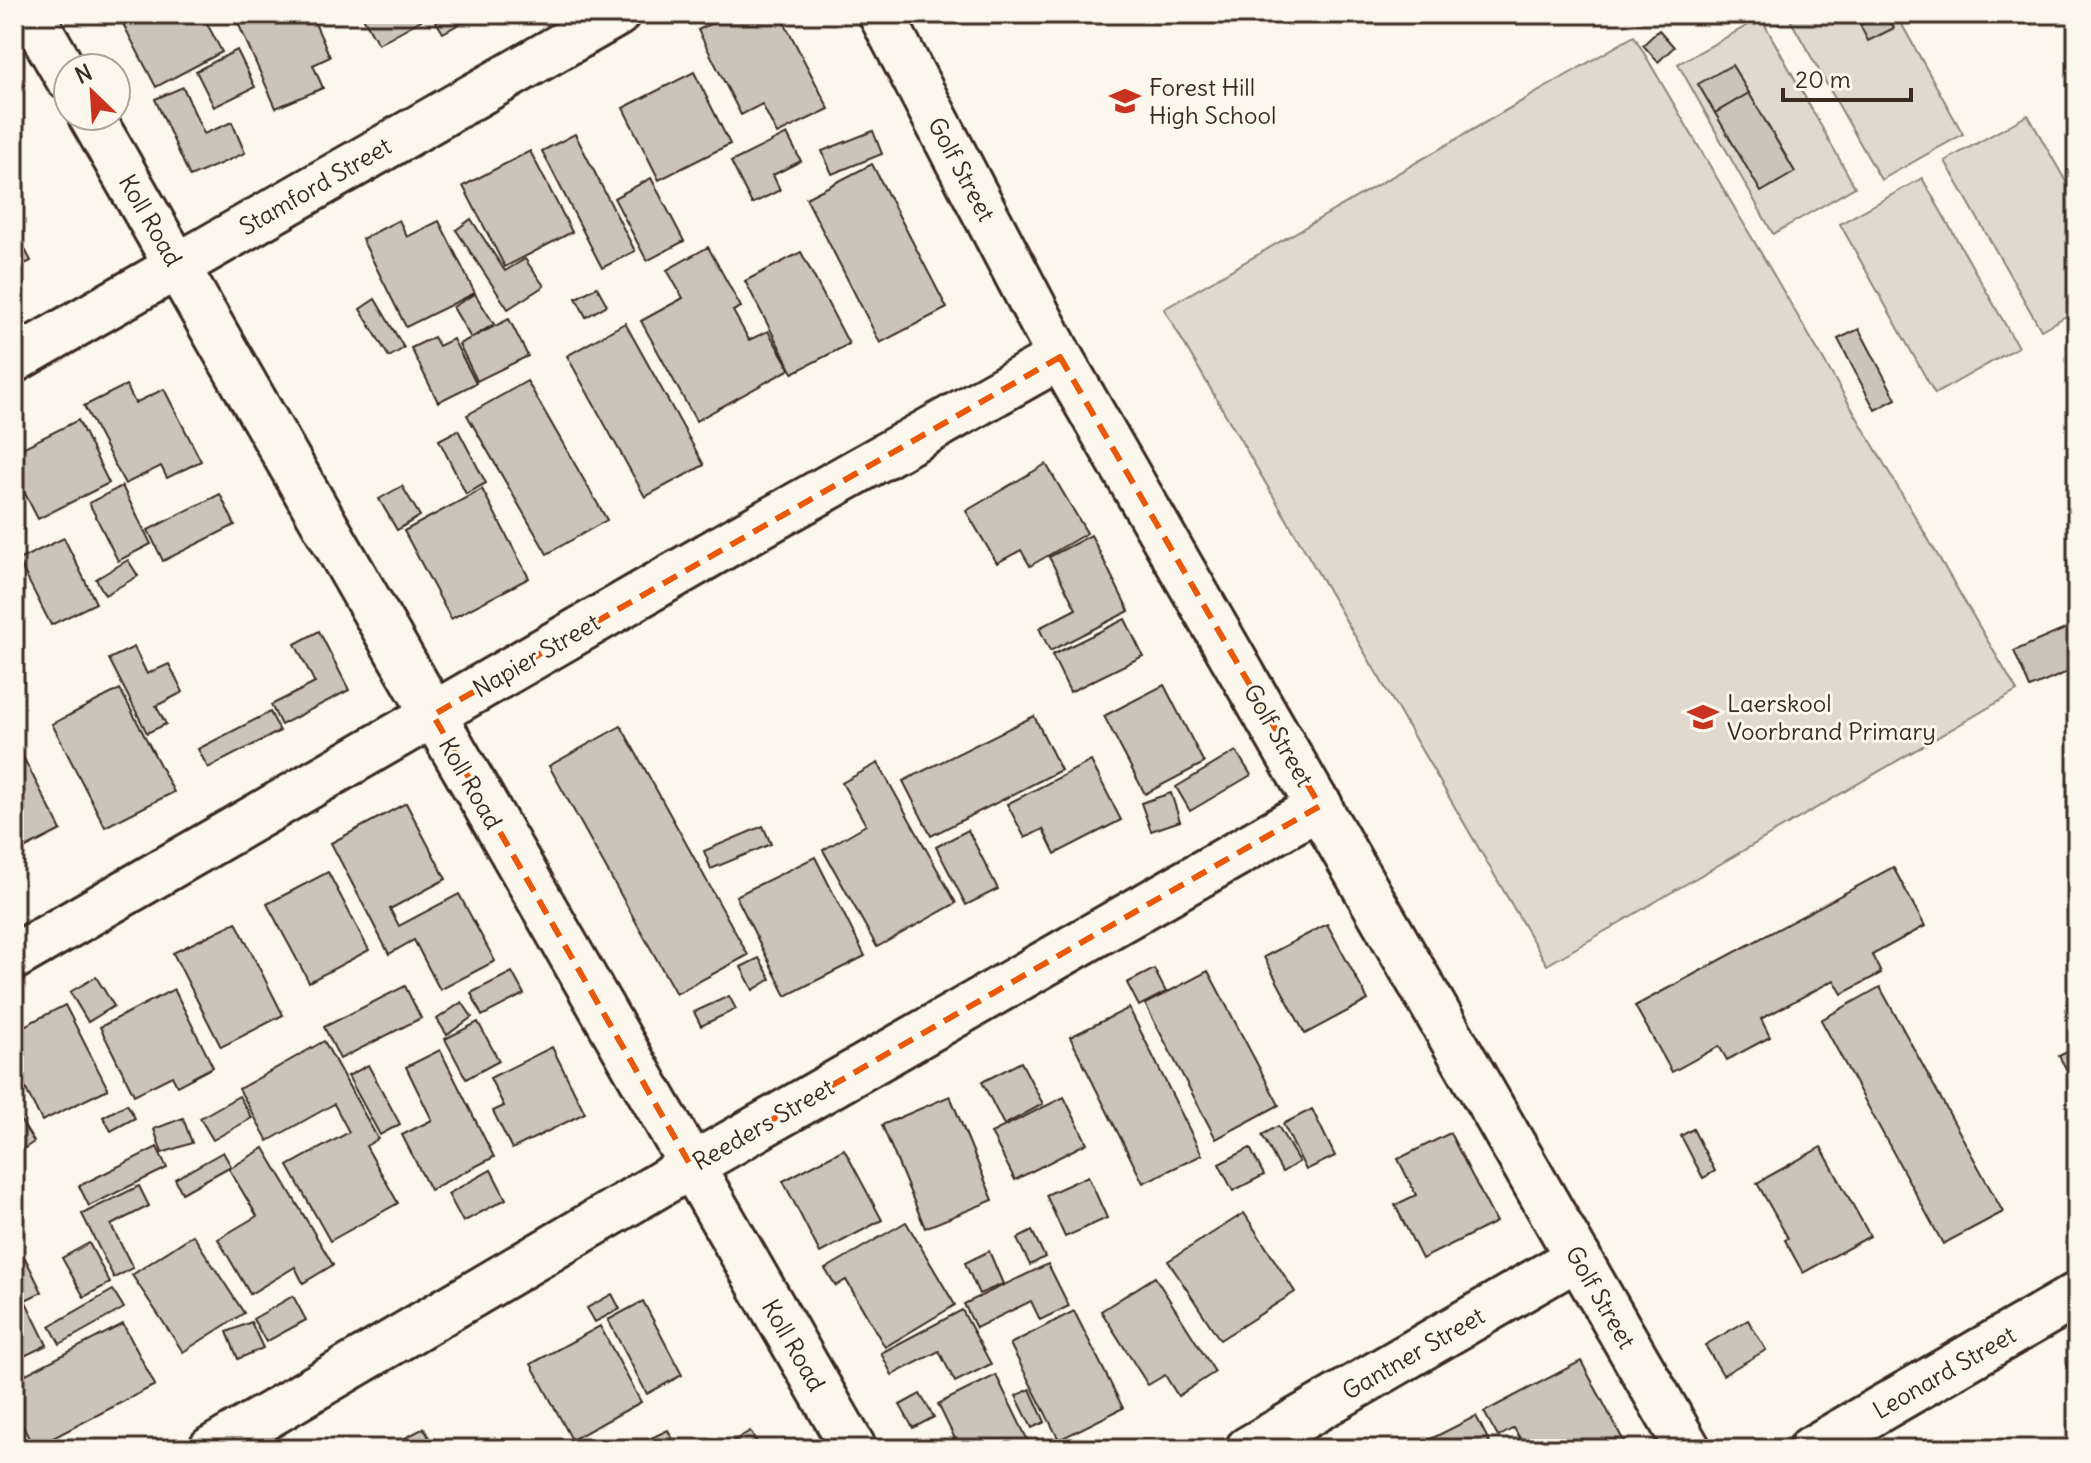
<svg xmlns="http://www.w3.org/2000/svg" width="2091" height="1463" viewBox="0 0 2091 1463" font-family="Delius,sans-serif">
<rect width="100%" height="100%" fill="#fbf7ec"/>
<filter id="ink" filterUnits="userSpaceOnUse"><feTurbulence type="fractalNoise" baseFrequency=".0125" numOctaves="2"/><feDisplacementMap in="SourceGraphic" scale="16" xChannelSelector="R" yChannelSelector="G"/><feConvolveMatrix kernelMatrix="1 2 1 2 8 2 1 2 1" color-interpolation-filters="sRGB"/></filter>
<g filter="url(#ink)">
<g fill="#dfd9ce" stroke="#8d8276" stroke-width="2">
<path d="M1787,14H1896L1963,134L1881,180Z"/>
<path d="M1761,18L1855,187L1773,234L1678,64Z"/>
<path d="M1634,36L2017,691L1547,965L1164,309Z"/>
<path d="M2028,115L2077,201V310L2041,330L1945,161Z"/>
<path d="M1922,178L2018,347L1935,394L1840,224Z"/>
</g>
<g fill="#ccc4b9" stroke="#3b2a1e" stroke-width="2">
<path d="M137,14H202L222,52L156,87L122,22Z"/>
<path d="M234,14H311L330,57L313,65L323,88L276,108Z"/>
<path d="M361,14H432L378,44Z"/>
<path d="M441,14H468L470,18L443,33L434,18Z"/>
<path d="M730,14H780L829,109L777,134L762,104L741,115L698,30Z"/>
<path d="M1881,14H1887L1894,28L1868,41L1860,25Z"/>
<path d="M1659,30L1674,47L1658,62L1643,45Z"/>
<path d="M237,50L255,87L214,107L196,71Z"/>
<path d="M1732,65L1749,93L1715,113L1698,84Z"/>
<path d="M694,72L730,144L659,180L623,108Z"/>
<path d="M183,87L204,134L232,122L245,153L190,177L155,99Z"/>
<path d="M1749,93L1795,172L1761,192L1715,113Z"/>
<path d="M873,131L882,154L832,174L822,151Z"/>
<path d="M575,134L635,251L602,268L542,151Z"/>
<path d="M787,134L801,161L773,175L780,190L752,204L731,162Z"/>
<path d="M530,151L572,232L505,267L463,186Z"/>
<path d="M872,164L947,308L880,343L806,198Z"/>
<path d="M651,178L684,241L647,261L614,198Z"/>
<path d="M471,219L505,271L525,259L544,286L508,309L456,230Z"/>
<path d="M399,220L407,237L439,221L475,293L406,327L362,239Z"/>
<path d="M14,228L31,261L14,269Z"/>
<path d="M708,247L741,307L733,311L749,340L768,331L790,369L696,421L641,321L683,298L667,270Z"/>
<path d="M801,252L849,344L793,373L745,281Z"/>
<path d="M597,287L607,305L586,317L576,298Z"/>
<path d="M475,294L494,324L471,338L453,307Z"/>
<path d="M375,299L404,348L389,357L360,309Z"/>
<path d="M509,319L528,356L477,381L459,344Z"/>
<path d="M625,323L704,465L645,497L567,356Z"/>
<path d="M1859,329L1896,399L1875,410L1838,339Z"/>
<path d="M434,337L439,346L453,339L476,383L438,402L411,348Z"/>
<path d="M527,381L607,520L547,554L467,415Z"/>
<path d="M126,385L135,403L164,389L201,461L167,478L161,466L125,484L84,406Z"/>
<path d="M78,420L109,483L38,519L14,472V452Z"/>
<path d="M458,430L486,483L466,494L439,440Z"/>
<path d="M1046,464L1087,533L1030,566L1021,550L997,563L966,511Z"/>
<path d="M122,486L151,544L118,561L89,503Z"/>
<path d="M402,486L420,516L397,530L379,499Z"/>
<path d="M482,489L529,578L451,619L404,531Z"/>
<path d="M220,494L235,525L163,561L148,530Z"/>
<path d="M1091,535L1129,611L1050,651L1039,628L1076,609L1049,557Z"/>
<path d="M64,538L96,603L51,625L18,560Z"/>
<path d="M128,560L138,576L105,595L96,579Z"/>
<path d="M14,619L23,640L14,644Z"/>
<path d="M1125,619L1143,656L1070,692L1052,655Z"/>
<path d="M2067,628L2077,651V668L2030,688L2014,651Z"/>
<path d="M319,631L349,690L281,725L271,705L315,683L295,644Z"/>
<path d="M134,647L147,674L169,664L183,692L156,706L166,724L147,733L109,659Z"/>
<path d="M1164,685L1204,763L1145,794L1104,716Z"/>
<path d="M120,689L174,792L105,827L52,724Z"/>
<path d="M270,712L280,731L208,768L198,749Z"/>
<path d="M1034,716L1061,770L931,836L903,781Z"/>
<path d="M621,726L748,955L676,994L549,766Z"/>
<path d="M1236,751L1251,775L1190,811L1176,787Z"/>
<path d="M21,753L61,830L14,854V756Z"/>
<path d="M1091,761L1121,820L1055,854L1043,829L1025,838L1007,804Z"/>
<path d="M878,763L956,903L877,947L823,850L866,825L842,783Z"/>
<path d="M1171,793L1180,821L1151,831L1141,803Z"/>
<path d="M406,803L446,879L390,909L399,926L459,894L495,961L440,990L414,940L389,954L331,843Z"/>
<path d="M763,826L771,844L711,869L704,851Z"/>
<path d="M968,830L998,889L966,905L936,847Z"/>
<path d="M815,857L865,956L786,996L736,896Z"/>
<path d="M1893,867L1925,926L1872,955L1881,973L1842,994L1834,980L1761,1019L1770,1037L1727,1060L1719,1046L1672,1072L1635,1006Z"/>
<path d="M328,872L369,950L309,982L267,904Z"/>
<path d="M236,922L283,1015L221,1047L173,953Z"/>
<path d="M1327,924L1368,1000L1305,1034L1264,957Z"/>
<path d="M759,958L771,979L753,990L741,967Z"/>
<path d="M1154,969L1166,992L1139,1006L1127,983Z"/>
<path d="M1208,971L1279,1105L1216,1139L1145,1004Z"/>
<path d="M512,972L524,994L482,1016L471,993Z"/>
<path d="M96,977L114,1006L88,1022L70,992Z"/>
<path d="M405,986L421,1018L340,1059L324,1027Z"/>
<path d="M1880,987L2003,1212L1943,1244L1821,1020Z"/>
<path d="M174,989L213,1067L177,1086L172,1076L134,1095L100,1027Z"/>
<path d="M729,996L736,1009L701,1026L694,1012Z"/>
<path d="M462,1002L472,1017L447,1035L437,1019Z"/>
<path d="M65,1005L108,1089L42,1121L14,1066V1031Z"/>
<path d="M1129,1008L1202,1155L1143,1183L1070,1037Z"/>
<path d="M478,1022L499,1061L466,1079L445,1039Z"/>
<path d="M324,1041L378,1139L366,1146L398,1203L330,1241L288,1166L349,1132L334,1104L268,1141L239,1089Z"/>
<path d="M552,1047L585,1113L512,1149L493,1111L504,1106L490,1078Z"/>
<path d="M2077,1047V1070L2069,1074L2059,1056Z"/>
<path d="M440,1050L494,1157L430,1190L402,1135L432,1120L406,1067Z"/>
<path d="M1021,1062L1043,1104L1004,1125L982,1082Z"/>
<path d="M368,1065L400,1124L380,1135L348,1076Z"/>
<path d="M239,1096L252,1118L213,1140L200,1118Z"/>
<path d="M950,1096L993,1200L925,1228L882,1125Z"/>
<path d="M1064,1097L1087,1143L1015,1180L991,1133Z"/>
<path d="M127,1104L135,1118L111,1131L103,1117Z"/>
<path d="M1312,1109L1335,1156L1306,1170L1283,1124Z"/>
<path d="M14,1110L34,1142L14,1155Z"/>
<path d="M183,1118L192,1143L162,1153L154,1129Z"/>
<path d="M1278,1126L1299,1162L1282,1172L1262,1135Z"/>
<path d="M1693,1129L1715,1171L1703,1178L1681,1136Z"/>
<path d="M1450,1133L1496,1222L1422,1259L1395,1205L1416,1195L1398,1159Z"/>
<path d="M157,1147L167,1168L89,1206L79,1186Z"/>
<path d="M1821,1147L1870,1236L1803,1273L1785,1240L1788,1238L1757,1183Z"/>
<path d="M264,1148L333,1265L303,1283L295,1267L250,1294L218,1239L257,1216L229,1169Z"/>
<path d="M1250,1148L1264,1175L1233,1191L1219,1164Z"/>
<path d="M844,1149L882,1220L820,1253L783,1181Z"/>
<path d="M223,1152L231,1166L182,1193L175,1179Z"/>
<path d="M491,1170L506,1199L463,1222L448,1194Z"/>
<path d="M1088,1176L1107,1218L1065,1237L1046,1195Z"/>
<path d="M139,1186L149,1206L111,1225L133,1268L114,1278L82,1214Z"/>
<path d="M1244,1213L1295,1292L1220,1340L1168,1261Z"/>
<path d="M906,1222L955,1305L885,1347L846,1280L836,1286L825,1269Z"/>
<path d="M1032,1231L1045,1257L1030,1265L1017,1239Z"/>
<path d="M193,1235L244,1313L183,1352L132,1275Z"/>
<path d="M89,1243L110,1283L84,1297L62,1258Z"/>
<path d="M989,1251L1003,1284L979,1294L965,1263Z"/>
<path d="M25,1258L42,1292L25,1300L47,1345L14,1361V1263Z"/>
<path d="M1048,1264L1069,1306L1040,1320L1031,1301L976,1328L964,1304Z"/>
<path d="M1155,1277L1215,1372L1178,1396L1165,1375L1148,1385L1101,1311Z"/>
<path d="M113,1290L124,1308L60,1344L50,1326Z"/>
<path d="M612,1294L620,1309L595,1322L587,1308Z"/>
<path d="M293,1296L306,1320L266,1342L253,1319Z"/>
<path d="M643,1301L682,1375L647,1394L608,1320Z"/>
<path d="M962,1310L991,1364L955,1382L939,1351L892,1375L881,1353Z"/>
<path d="M1074,1311L1123,1408L1059,1440L1010,1344Z"/>
<path d="M1748,1320L1766,1350L1723,1375L1705,1345Z"/>
<path d="M251,1322L263,1348L238,1359L227,1332Z"/>
<path d="M123,1324L155,1385L34,1448L14,1409V1380Z"/>
<path d="M600,1326L641,1402L572,1440L531,1364Z"/>
<path d="M1581,1361L1628,1449H1526L1514,1428L1498,1437L1484,1412Z"/>
<path d="M996,1375L1032,1449H960L938,1404Z"/>
<path d="M1030,1389L1045,1422L1032,1428L1016,1396Z"/>
<path d="M920,1394L934,1417L913,1428L900,1405Z"/>
<path d="M1476,1416L1493,1449H1411Z"/>
<path d="M14,1425L26,1449H14Z"/>
<path d="M424,1428L435,1449H384Z"/>
<path d="M668,1430L677,1449H633L632,1447Z"/>
<path d="M750,1431L761,1449H720Z"/>
</g>
<g fill="none" stroke-linecap="round" stroke-linejoin="round">
<defs>
<g id="minor">
<path d="M31,14L68,78"/>
<path d="M881,14L1060,357L1688,1449"/>
<path d="M91,116L854,1449"/>
<path d="M14,360L617,14"/>
<path d="M14,957L735,540L1060,357"/>
<path d="M211,1449L691,1166L1320,806"/>
<path d="M1248,1449L1578,1257"/>
<path d="M1811,1449L2077,1295"/>
</g>
</defs>
<use href="#minor" stroke="#3b2a1e" stroke-width="50"/>
<use href="#minor" stroke="#fbf7ec" stroke-width="44"/>
</g>
</g>
<path fill="none" stroke="#e8590c" stroke-width="6" stroke-dasharray="16 10" stroke-linejoin="round" d="M1060,357L1320,806L691,1166L433,715Z"/>
<defs>
<symbol id="school-bare" viewBox="-9 -9 18 18"><path d="M0-5L7-2L0 1L-7-2ZM-4 1L0 2.5L4 1V4Q0 6-4 4Z" fill="#c8321e" stroke="#fbf7ec" stroke-width="2.5" paint-order="stroke"/></symbol>
</defs>
<g fill-rule="evenodd">
<use href="#school-bare" x="1103" y="79" width="44" height="44"/>
<use href="#school-bare" x="1681" y="695" width="44" height="44"/>
</g>
<g text-anchor="middle" dominant-baseline="central" stroke-width="6" stroke-linejoin="round" paint-order="stroke">
<g font-size="24" fill="#3b2a1e" stroke="#fbf7ec" text-anchor="start">
<text x="1149" y="87">Forest Hill<tspan x="1149" dy="28">High School</tspan></text>
<text x="1727" y="703">Laerskool<tspan x="1727" dy="28">Voorbrand Primary</tspan></text>
</g>
<g font-size="24" fill="#3b2a1e" stroke="#fbf7ec">
<text transform="translate(962 169) rotate(62)">Golf Street</text>
<text transform="translate(315 186) rotate(-30)">Stamford Street</text>
<text transform="translate(151 220) rotate(60)">Koll Road</text>
<text transform="translate(536 655) rotate(-30)">Napier Street</text>
<text transform="translate(1279 735) rotate(60)">Golf Street</text>
<text transform="translate(471 783) rotate(60)">Koll Road</text>
<text transform="translate(763 1124) rotate(-30)">Reeders Street</text>
<text transform="translate(1601 1297) rotate(60)">Golf Street</text>
<text transform="translate(794 1345) rotate(60)">Koll Road</text>
<text transform="translate(1413 1353) rotate(-30)">Gantner Street</text>
<text transform="translate(1944 1372) rotate(-30)">Leonard Street</text>
</g>
</g>
<rect width="2091" height="1463" fill="none" stroke="#fbf7ec" stroke-width="48"/>
<rect x="24" y="24" width="2043" height="1415" fill="none" stroke="#3b2a1e" stroke-width="3" filter="url(#ink)"/>
<g transform="translate(92 92) rotate(335)"><circle r="38" fill="#fbf7ec" stroke="#aea59a" stroke-width="2"/>
<path d="M0-6L14 30L0 20L-14 30Z" fill="#c8321e"/>
<text y="-12" font-size="22" font-weight="bold" text-anchor="middle" fill="#3b2a1e">N</text>
</g>
<path d="M1783 88v12h128v-12" fill="none" stroke="#3b2a1e" stroke-width="4"/>
<text x="1795" y="88" font-size="24" fill="#3b2a1e" stroke="#fbf7ec" stroke-width="6" paint-order="stroke">20 m</text>
</svg>
